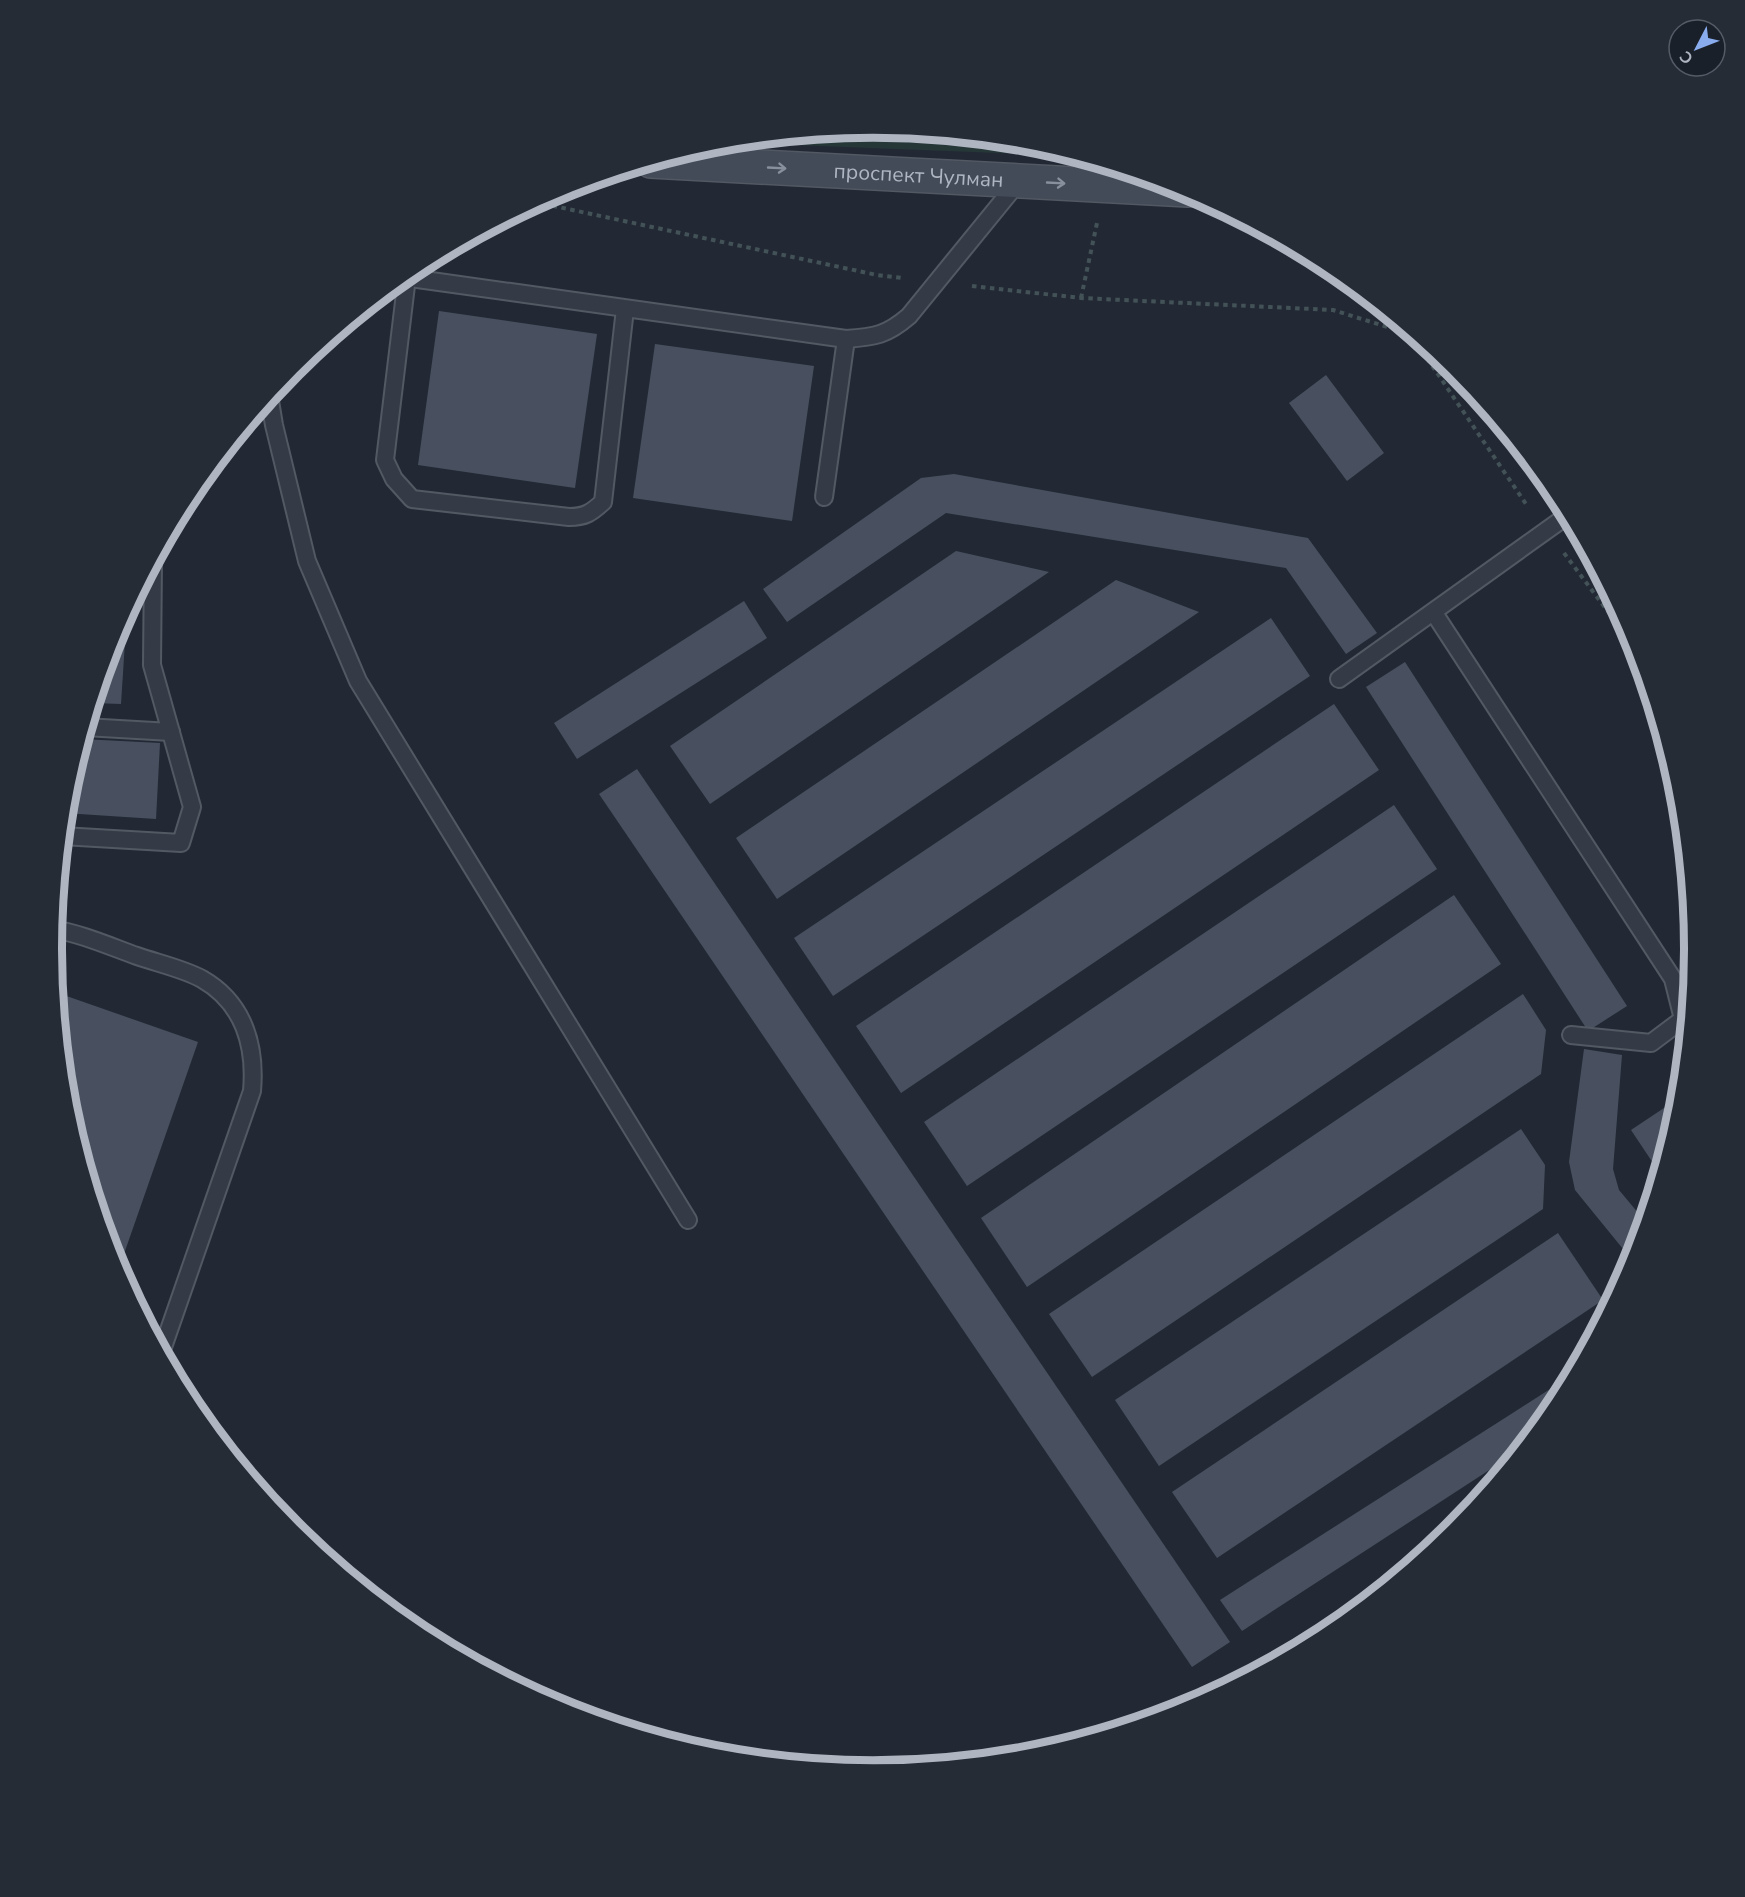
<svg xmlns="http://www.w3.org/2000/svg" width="1745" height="1897" viewBox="0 0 1745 1897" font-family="'Nunito Sans',sans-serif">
<rect width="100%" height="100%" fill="#222935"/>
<path fill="#263738" d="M814,133L993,139L1033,143L1077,156L720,142Z"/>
<g fill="#48505f">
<path d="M439,311L597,334L575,488L418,465Z"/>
<path d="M655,344L814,366L792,521L633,498Z"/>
<path d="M1326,375L1384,453L1347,481L1289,403Z"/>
<path d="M954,474L1308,538L1377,633L1346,654L1286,568L946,513L787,622L763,589L921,478Z"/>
<path d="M956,551L1049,572L710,804L670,746Z"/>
<path d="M1116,580L1199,612L777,899L736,838Z"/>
<path d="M744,601L767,638L577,759L554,723Z"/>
<path d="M127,610L121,704L93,703L114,634Z"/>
<path d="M1271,618L1310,676L833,996L794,938Z"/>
<path d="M1405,662L1627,1006L1588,1031L1366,687Z"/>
<path d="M1334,704L1379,770L901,1093L856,1026Z"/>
<path d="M82,739L160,743L156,819L64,813L67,788Z"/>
<path d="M637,769L1230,1642L1192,1667L599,794Z"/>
<path d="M1394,805L1437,869L967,1186L924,1122Z"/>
<path d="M1454,895L1501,964L1027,1287L981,1218Z"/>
<path d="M55,992L198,1042L118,1271L113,1263L67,1108Z"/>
<path d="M1523,994L1546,1030L1541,1074L1092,1377L1049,1314Z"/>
<path d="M1584,1049L1622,1055L1613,1169L1619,1190L1644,1220L1632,1260L1575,1190L1569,1162Z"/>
<path d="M1679,1098L1678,1109L1659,1172L1631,1130Z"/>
<path d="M1521,1129L1545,1165L1543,1209L1159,1466L1115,1400Z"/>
<path d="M1558,1233L1603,1300L1217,1558L1172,1492Z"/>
<path d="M1572,1375L1555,1405L1517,1452L1242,1631L1220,1600Z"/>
</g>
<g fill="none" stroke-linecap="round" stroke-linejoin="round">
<defs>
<g id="lane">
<path d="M403,277L846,339C875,337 887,335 909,316L1019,181"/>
<path d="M407,277L385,460L394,479L412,499L569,517C585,517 591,513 603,502L625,309"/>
<path d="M269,395L274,425L307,561L358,681L688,1220"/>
<path d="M824,497L846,339"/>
<path d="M1434,613L1673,979L1683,1019L1651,1043L1571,1035"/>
<path d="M1339,679L1568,515"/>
<path d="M85,727L171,732"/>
<path d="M62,836L181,843L192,807L152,665L153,561"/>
<path d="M53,929C82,934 109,946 137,956C157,963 184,969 202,979C244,1003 256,1046 252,1091L161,1353"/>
</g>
<g id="secondary">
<path id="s1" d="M651,161L1188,190"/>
</g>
</defs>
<use href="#lane" stroke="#525963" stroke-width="20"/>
<use href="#secondary" stroke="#525963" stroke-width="36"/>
<g stroke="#435256" stroke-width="4" stroke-dasharray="4.5 4.5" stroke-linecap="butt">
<path d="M535,202L877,275L902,278"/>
<path d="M972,286L1081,298L1333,310L1413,335"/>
<path d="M1081,298L1097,223"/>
<path d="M1412,336L1528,507"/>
<path d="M1564,553L1636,649"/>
</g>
<use href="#lane" stroke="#353b46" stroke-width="16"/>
<use href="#secondary" stroke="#434a58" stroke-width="33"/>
</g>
<defs><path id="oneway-shaft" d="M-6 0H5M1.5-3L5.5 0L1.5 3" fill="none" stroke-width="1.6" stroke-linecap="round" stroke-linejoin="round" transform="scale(1.5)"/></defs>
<g stroke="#89909d">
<use href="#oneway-shaft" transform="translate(777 168) rotate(3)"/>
<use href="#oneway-shaft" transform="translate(1056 183) rotate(3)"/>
</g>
<g text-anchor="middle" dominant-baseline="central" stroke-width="5" stroke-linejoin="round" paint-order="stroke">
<g font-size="21" fill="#afb6c2" stroke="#1a202a">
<text stroke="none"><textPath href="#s1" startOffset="268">проспект Чулман</textPath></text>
</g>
</g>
<path d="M0 0H1745V1897H0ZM62 949a811 811 0 1 1 1622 0a811 811 0 1 1-1622 0Z" fill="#262c36" fill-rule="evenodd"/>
<path fill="none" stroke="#afb6c2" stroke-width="8" d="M62 949a811 811 0 1 1 1622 0a811 811 0 1 1-1622 0Z"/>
<g transform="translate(1697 48) rotate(228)"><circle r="28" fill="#1a202a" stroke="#565c67" stroke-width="1.5"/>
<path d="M0-4.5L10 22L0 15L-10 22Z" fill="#89acee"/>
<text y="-9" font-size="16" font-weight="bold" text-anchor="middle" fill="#afb6c2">С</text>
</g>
</svg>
